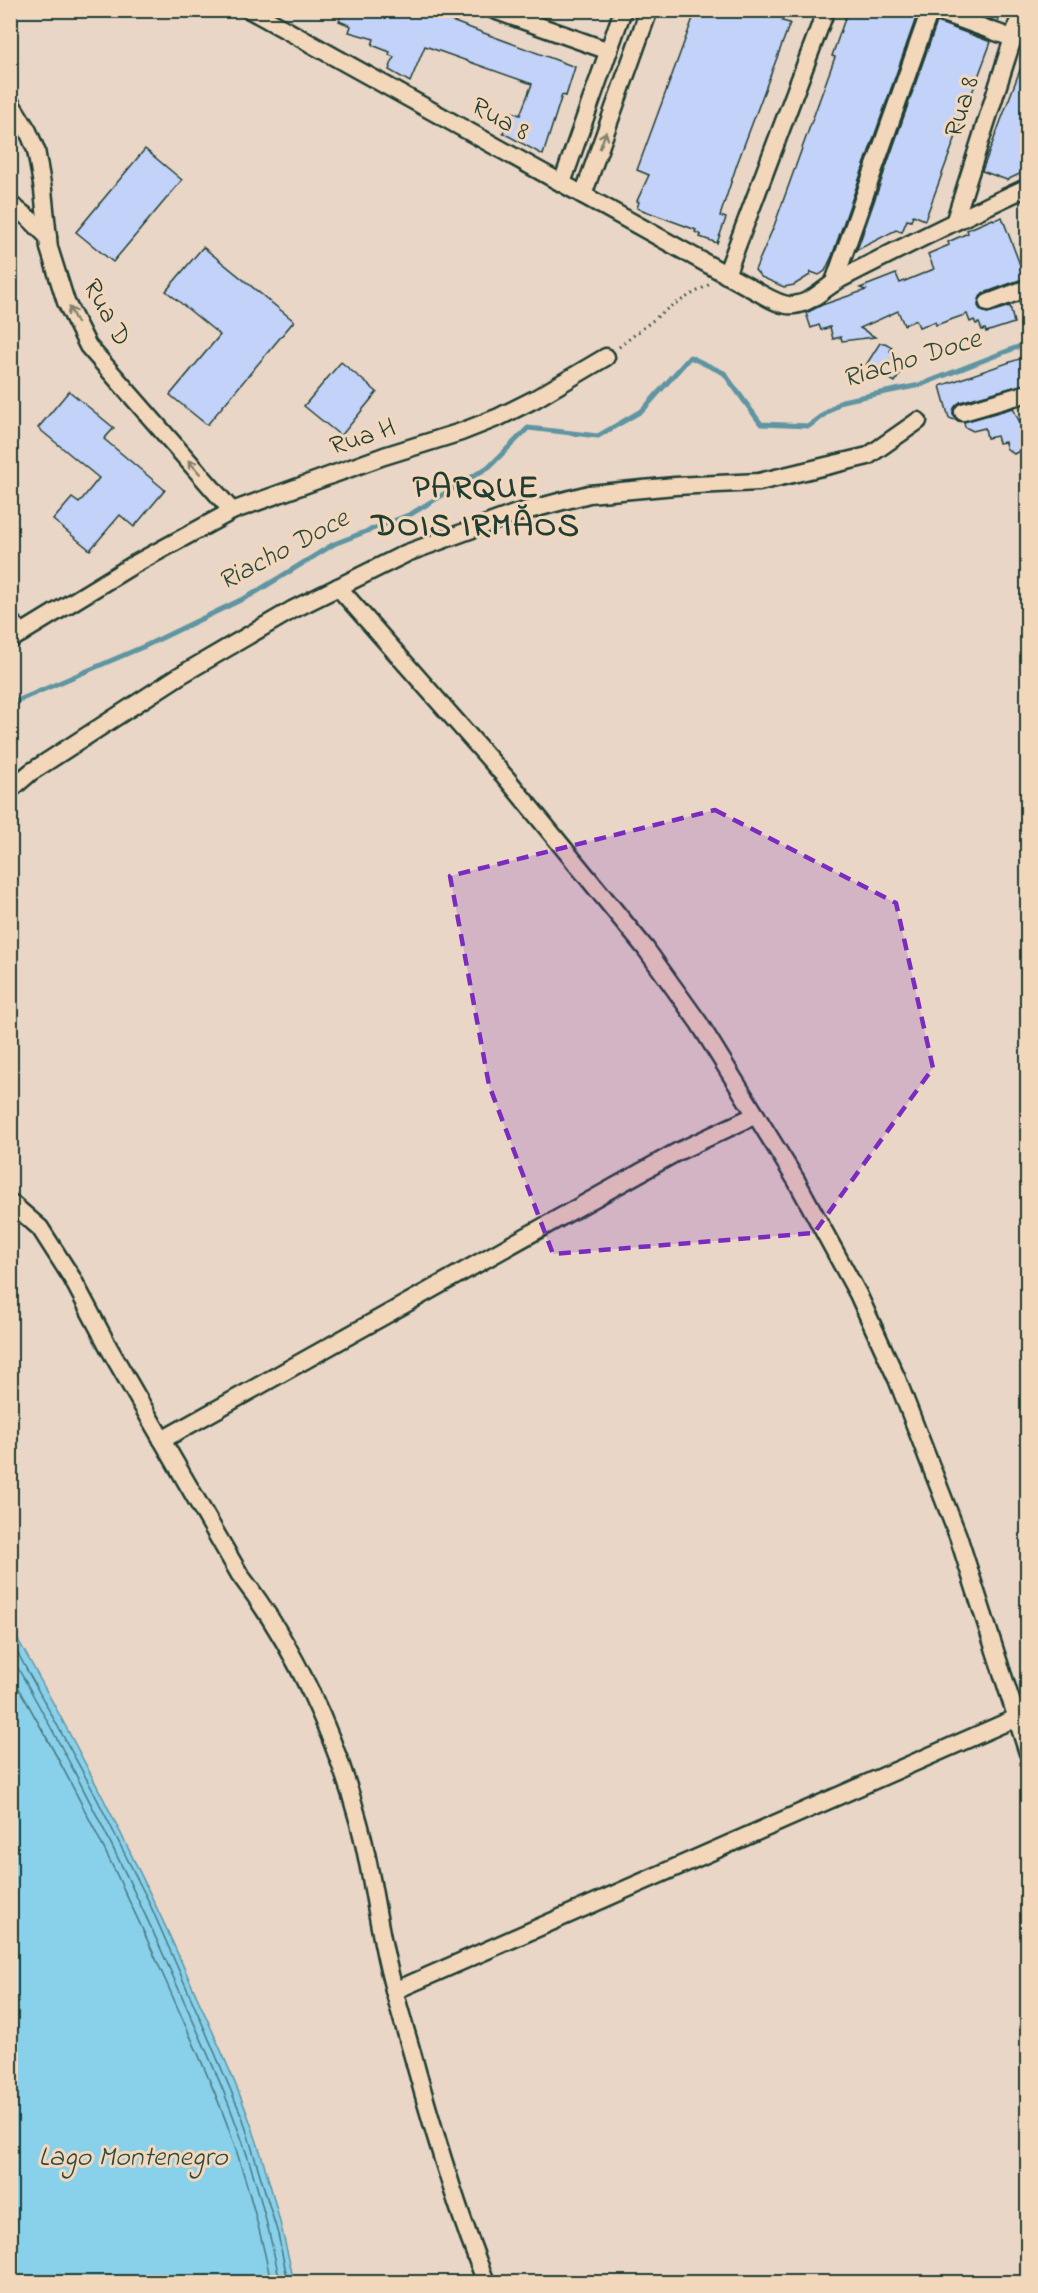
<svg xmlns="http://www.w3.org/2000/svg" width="1038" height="2293" viewBox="0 0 1038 2293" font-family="'Indie Flower',sans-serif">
<rect width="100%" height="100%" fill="#e9d6c6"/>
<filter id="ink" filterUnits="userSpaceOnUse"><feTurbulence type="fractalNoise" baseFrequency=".0167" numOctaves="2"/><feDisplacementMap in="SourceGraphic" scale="12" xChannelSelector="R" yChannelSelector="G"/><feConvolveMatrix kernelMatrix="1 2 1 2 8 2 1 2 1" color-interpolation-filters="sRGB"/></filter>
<g filter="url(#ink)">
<path fill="#89d0eb" stroke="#5f95a2" stroke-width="1.5" d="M11,1627C76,1742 136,1858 189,1979C209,2024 231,2070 248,2116C268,2170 282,2227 294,2282H11Z"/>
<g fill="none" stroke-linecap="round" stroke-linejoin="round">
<g stroke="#49787d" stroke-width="1.5">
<path d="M10,1639L91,1787L148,1900L205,2030L243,2119L278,2234L288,2282"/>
<path d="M10,1654C71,1761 127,1871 176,1983C196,2028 218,2074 235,2121C255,2173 269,2228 280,2282"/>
<path d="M10,1673C69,1774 121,1879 168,1986C188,2032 210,2078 227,2124C246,2176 260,2229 271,2282"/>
</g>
<path stroke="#5f95a2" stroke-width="5" d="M10,704L145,646L251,595L334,544L411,514L490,466L528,428L598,436L643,410L690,357L724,373L761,424L809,426L842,401L920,385L1028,343"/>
</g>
<g fill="#c2d2f8" stroke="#1f3d34" stroke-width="1.5">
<path d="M343,10H422L575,67L566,96L562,95L543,155L503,133L512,112L520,115L532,84L425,46L410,82L389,70L394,57L389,55L390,52L372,45L374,39L349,32L351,26L339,21Z"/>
<path d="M696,10H786L782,21L790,23L737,164L720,216L726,218L717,243L700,237L701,235L695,232L696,230L637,208L639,202L637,201L649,175L637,170Z"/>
<path d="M848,10H906L917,15L832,256L825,271L819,275L811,272L810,275L794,285L784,287L761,277L755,270L774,226L835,57L832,56Z"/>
<path d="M967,10H1002L998,22Z"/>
<path d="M937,22L991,42L985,58L925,220L913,215L911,221L907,220L902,232L896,230L857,250Z"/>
<path d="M1026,54L1028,170L1007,180L982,171Z"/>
<path d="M145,149L182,180L113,262L76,232Z"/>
<path d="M1002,217L1025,278L984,293L980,297L978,306L981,311L987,313L1010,306L1014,323L986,332L985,329L982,330L979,323L976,324L974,320L970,322L967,314L936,325L935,322L919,327L916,320L904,325L898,311L860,328L875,337L842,341L841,337L833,339L830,327L821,330L819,325L811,328L806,313L822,305L866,290L860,288L896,274L900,283L934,269L928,254L949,245L948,242L968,233L967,230L993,219L994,220Z"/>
<path d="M203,247L294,321L207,425L170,395L220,335L166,291Z"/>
<path d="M880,343H885L892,347L890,351L895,355L890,364L902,370L895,382L866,365Z"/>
<path d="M1028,356V383L960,402L953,410V415L958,421L949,418L940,386Z"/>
<path d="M341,362L377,392L341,436L304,406Z"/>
<path d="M69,391L114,428L104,439L165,490L134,527L120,515L90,550L53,520L72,498L79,503L99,478L38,428Z"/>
<path d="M1013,408L1020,423L1028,419V446L1014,454L1006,448L1005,442L999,443L997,436L987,438L985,428L973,431L965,427L964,422Z"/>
</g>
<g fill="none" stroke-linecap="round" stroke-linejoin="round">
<defs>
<g id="street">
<path d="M250,10L756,291C767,297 782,307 794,305C813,303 826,286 842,278C903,247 965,216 1028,187"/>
<path d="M494,10L609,51"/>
<path d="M935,10L1012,38"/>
<path d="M10,102L28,131L36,150L43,190L49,248L66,302L88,346L232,511"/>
<path d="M562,183L623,10"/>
<path d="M583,195L649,10"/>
<path d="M10,204L31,220L48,237"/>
<path d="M955,220L1022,10"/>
<path d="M726,275L826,10"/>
<path d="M834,282L930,10"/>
<path d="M988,303L1028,288"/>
<path d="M963,412L1028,393"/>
<path d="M338,587L507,779L646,949L699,1023L796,1180L858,1294L897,1379L958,1536L1028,1753"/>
<path d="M10,621L22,633"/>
<path d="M10,640L133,565L232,511L384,456L461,432L499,417L535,399L606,357"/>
<path d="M10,790L31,772L179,676L292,610L407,553L514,514L589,494L675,486L759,482L868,456L918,421"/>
<path d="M10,1202L40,1228L72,1278L109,1348L240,1575C295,1647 335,1735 359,1823C372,1871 377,1922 389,1970C397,2004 408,2037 417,2071C437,2143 458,2213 486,2282"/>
<path d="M162,1440L677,1152L756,1115"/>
<path d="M394,1991L1016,1718"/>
</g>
</defs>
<use href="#street" stroke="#1f3d34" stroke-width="21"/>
<path stroke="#1f3d34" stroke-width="3" stroke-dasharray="1.5 4.5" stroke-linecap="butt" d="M619,347L671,306L710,284"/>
<use href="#street" stroke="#f3d7ba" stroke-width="16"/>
</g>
<defs><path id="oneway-shaft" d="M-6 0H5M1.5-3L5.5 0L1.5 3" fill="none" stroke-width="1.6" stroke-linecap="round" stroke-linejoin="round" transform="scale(1.5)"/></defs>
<g stroke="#7e8270">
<use href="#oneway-shaft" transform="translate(603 140) rotate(-70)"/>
<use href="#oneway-shaft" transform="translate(73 315) rotate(-116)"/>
<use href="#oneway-shaft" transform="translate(194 467) rotate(-131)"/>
</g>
</g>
<path fill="#7b2cbf" fill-opacity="0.2" stroke="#7b2cbf" stroke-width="4.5" stroke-dasharray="12 8" stroke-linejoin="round" d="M715,810L896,903L933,1068L814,1233L553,1254L489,1085L450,876Z"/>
<g text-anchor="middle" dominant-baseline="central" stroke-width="6" stroke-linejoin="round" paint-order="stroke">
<g font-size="27" fill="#1f3d34" stroke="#f3d7ba">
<text transform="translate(963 107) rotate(-73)">Rua 8</text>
<text transform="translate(500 120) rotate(29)">Rua 8</text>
<text transform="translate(106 313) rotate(61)">Rua D</text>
<text transform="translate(363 438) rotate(-18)">Rua H</text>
</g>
<g font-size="28" font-style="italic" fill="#2a4c46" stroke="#f3d7ba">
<text transform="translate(912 360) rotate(-17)">Riacho Doce</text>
<text transform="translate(284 551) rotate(-28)">Riacho Doce</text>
<text x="133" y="2158">Lago Montenegro</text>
</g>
<g font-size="33" font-weight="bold" letter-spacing="1.5" fill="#1f3d34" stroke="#f3d7ba">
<text x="476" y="489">PARQUE<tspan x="476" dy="38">DOIS IRMĂOS</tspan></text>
</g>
</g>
<rect width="1038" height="2293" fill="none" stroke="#f3d7ba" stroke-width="36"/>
<rect x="18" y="18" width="1002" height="2257" fill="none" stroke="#1f3d34" stroke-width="2" filter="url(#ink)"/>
</svg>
